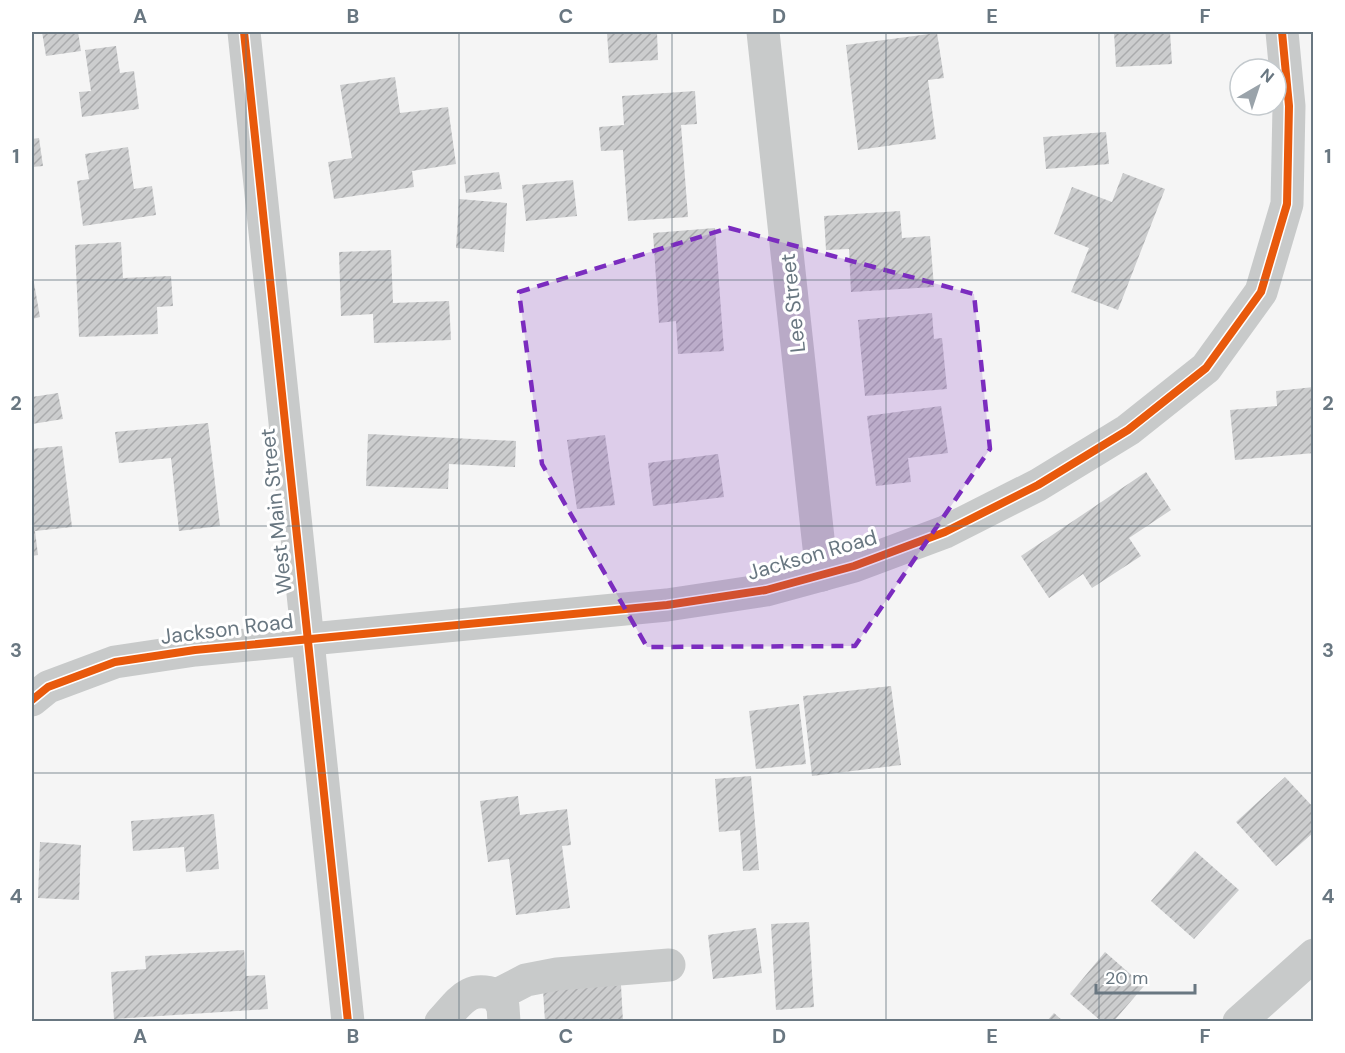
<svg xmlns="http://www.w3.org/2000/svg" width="1345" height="1053" viewBox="0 0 1345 1053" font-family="'DM Sans',sans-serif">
<defs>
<pattern id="building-hatch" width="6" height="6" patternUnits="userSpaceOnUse" patternTransform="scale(1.5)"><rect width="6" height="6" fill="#cccdce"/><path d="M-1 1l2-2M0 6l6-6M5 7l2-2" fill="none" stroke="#aaabad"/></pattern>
</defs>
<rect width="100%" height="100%" fill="#f5f5f5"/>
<g fill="url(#building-hatch)">
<path d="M42,32H78L81,51L46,56Z"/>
<path d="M607,32H657L658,60L609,63Z"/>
<path d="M1114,32H1170L1172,64L1116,67Z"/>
<path d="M937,33L944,78L928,80L936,139L858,150L846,45Z"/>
<path d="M116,46L120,73L134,71L139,109L82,117L79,92L91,91L85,50Z"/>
<path d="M395,77L400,113L448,107L456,164L412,171L414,187L334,199L328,162L352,158L340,85Z"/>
<path d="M695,91L697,124L681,125L688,217L628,221L623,150L601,151L599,127L624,125L622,96Z"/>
<path d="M1106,132L1109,164L1046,169L1043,137Z"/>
<path d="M39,138L43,166L32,167V139Z"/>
<path d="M128,147L134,189L152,186L156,215L83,226L77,181L89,179L85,154Z"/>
<path d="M499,172L502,189L466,193L464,176Z"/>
<path d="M1123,173L1165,189L1118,310L1071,292L1089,248L1054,234L1072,187L1112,202Z"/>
<path d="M573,180L577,216L526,221L522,185Z"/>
<path d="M459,199L507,203L504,252L456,248Z"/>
<path d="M900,211L902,238L930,236L934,287L851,292L849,249L826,250L824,216Z"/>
<path d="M715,228L724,351L678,354L676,321L659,323L653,233Z"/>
<path d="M121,242L123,278L171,276L173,306L157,307L158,334L79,337L75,245Z"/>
<path d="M391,250L393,303L449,301L451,340L374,343L373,314L341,316L339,252Z"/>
<path d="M32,283H34L40,317L32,319Z"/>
<path d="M932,313L934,339L942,338L947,389L865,396L858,320Z"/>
<path d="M1314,387V453L1235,460L1230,410L1277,406L1276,391Z"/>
<path d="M58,393L63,419L32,424V397Z"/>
<path d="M941,406L948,453L908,458L911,482L876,486L867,416Z"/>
<path d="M208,423L220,526L179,531L171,458L119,463L115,432Z"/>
<path d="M368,434L516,441L515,467L449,464L448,489L366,486Z"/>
<path d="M605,435L615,505L577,509L567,440Z"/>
<path d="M62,446L72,527L35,531L38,555L32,556V449Z"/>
<path d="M718,454L724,497L653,506L648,463Z"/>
<path d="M1146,472L1171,510L1129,538L1141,556L1092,588L1083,574L1049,598L1021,556Z"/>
<path d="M891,686L901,765L812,776L803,696Z"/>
<path d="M799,704L806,764L756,769L749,711Z"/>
<path d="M751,776L759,870L743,871L740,830L719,832L715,779Z"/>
<path d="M1285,777L1314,808V832L1276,866L1236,822Z"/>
<path d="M518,796L520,815L567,809L571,845L562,846L570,908L516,915L509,859L488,862L480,801Z"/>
<path d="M214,814L219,869L186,872L184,847L133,851L131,821Z"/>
<path d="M40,842L81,845L79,900L38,898Z"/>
<path d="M1195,851L1239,890L1194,939L1151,901Z"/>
<path d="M809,922L814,1007L776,1010L771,924Z"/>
<path d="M756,928L762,973L713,979L708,935Z"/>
<path d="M244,950L246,976L265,975L268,1009L114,1019L111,972L146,969L145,956Z"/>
<path d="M1105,952L1144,986L1113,1022H1102L1070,994Z"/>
<path d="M621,985L623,1022H545L543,990Z"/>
<path d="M1054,1013L1064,1022H1046Z"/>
</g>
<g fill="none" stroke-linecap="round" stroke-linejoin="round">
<g stroke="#c8caca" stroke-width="33">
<path d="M244,32L348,1022"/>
<path d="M763,32L822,575"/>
<path d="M32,700L48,687L115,662L195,650L667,605L766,590L854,566L945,532L1038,485L1128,430L1206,368L1261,292L1287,204L1289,106L1282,32"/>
<path d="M497,995L526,980L557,974L669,965"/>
<path d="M441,1022C460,1002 468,984 497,995L503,1007L504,1022"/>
<path d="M1239,1022L1314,955"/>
</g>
<defs>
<g id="cycleway">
<path d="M244,32L348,1022"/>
<path d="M32,700L48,687L115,662L195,650L667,605L766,590L854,566L945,532L1038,485L1128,430L1206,368L1261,292L1287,204L1289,106L1282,32"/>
</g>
</defs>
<use href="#cycleway" stroke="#fff" stroke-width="11"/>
<use href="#cycleway" stroke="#e8590c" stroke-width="8"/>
</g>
<path fill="#7b2cbf" fill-opacity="0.2" stroke="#7b2cbf" stroke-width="4.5" stroke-dasharray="12 8" stroke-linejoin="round" d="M729,228L974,294L990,449L855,646L647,647L542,464L519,292Z"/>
<path fill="none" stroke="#697781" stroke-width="1.5" stroke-opacity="0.55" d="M246,32V1022M459,32V1022M672,32V1022M886,32V1022M1099,32V1022M32,280H1314M32,526H1314M32,773H1314"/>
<g text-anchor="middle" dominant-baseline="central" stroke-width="6" stroke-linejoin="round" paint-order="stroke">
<g font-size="21" fill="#697781" stroke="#fff">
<text transform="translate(793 303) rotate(-96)">Lee Street</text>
<text transform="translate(276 511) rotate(-96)">West Main Street</text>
<text transform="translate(812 555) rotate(-16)">Jackson Road</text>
<text transform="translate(227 629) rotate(-7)">Jackson Road</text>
</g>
</g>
<rect width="1345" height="1053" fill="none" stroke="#ffffff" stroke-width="66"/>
<g transform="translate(1258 87) rotate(39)"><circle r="28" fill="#ffffff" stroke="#c3c9cd" stroke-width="1.5"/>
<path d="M0-4.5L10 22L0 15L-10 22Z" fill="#9aa3aa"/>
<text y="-9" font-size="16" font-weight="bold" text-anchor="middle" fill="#697781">N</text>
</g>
<path d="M1096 984v9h99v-9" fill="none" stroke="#697781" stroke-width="3"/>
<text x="1105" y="984" font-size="18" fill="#697781" stroke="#ffffff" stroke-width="4.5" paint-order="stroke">20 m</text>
<rect x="33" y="33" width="1279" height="987" fill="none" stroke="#697781" stroke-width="2"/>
<g font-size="20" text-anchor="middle" font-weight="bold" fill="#697781">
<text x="140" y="23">A</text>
<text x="353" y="23">B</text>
<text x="566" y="23">C</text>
<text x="779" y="23">D</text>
<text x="992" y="23">E</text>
<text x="1205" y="23">F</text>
<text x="16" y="163">1</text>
<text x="1328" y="163">1</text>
<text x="16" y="410">2</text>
<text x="1328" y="410">2</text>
<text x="16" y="657">3</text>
<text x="1328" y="657">3</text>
<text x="16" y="903">4</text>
<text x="1328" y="903">4</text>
<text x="140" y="1043">A</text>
<text x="353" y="1043">B</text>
<text x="566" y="1043">C</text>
<text x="779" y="1043">D</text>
<text x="992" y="1043">E</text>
<text x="1205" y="1043">F</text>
</g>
</svg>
